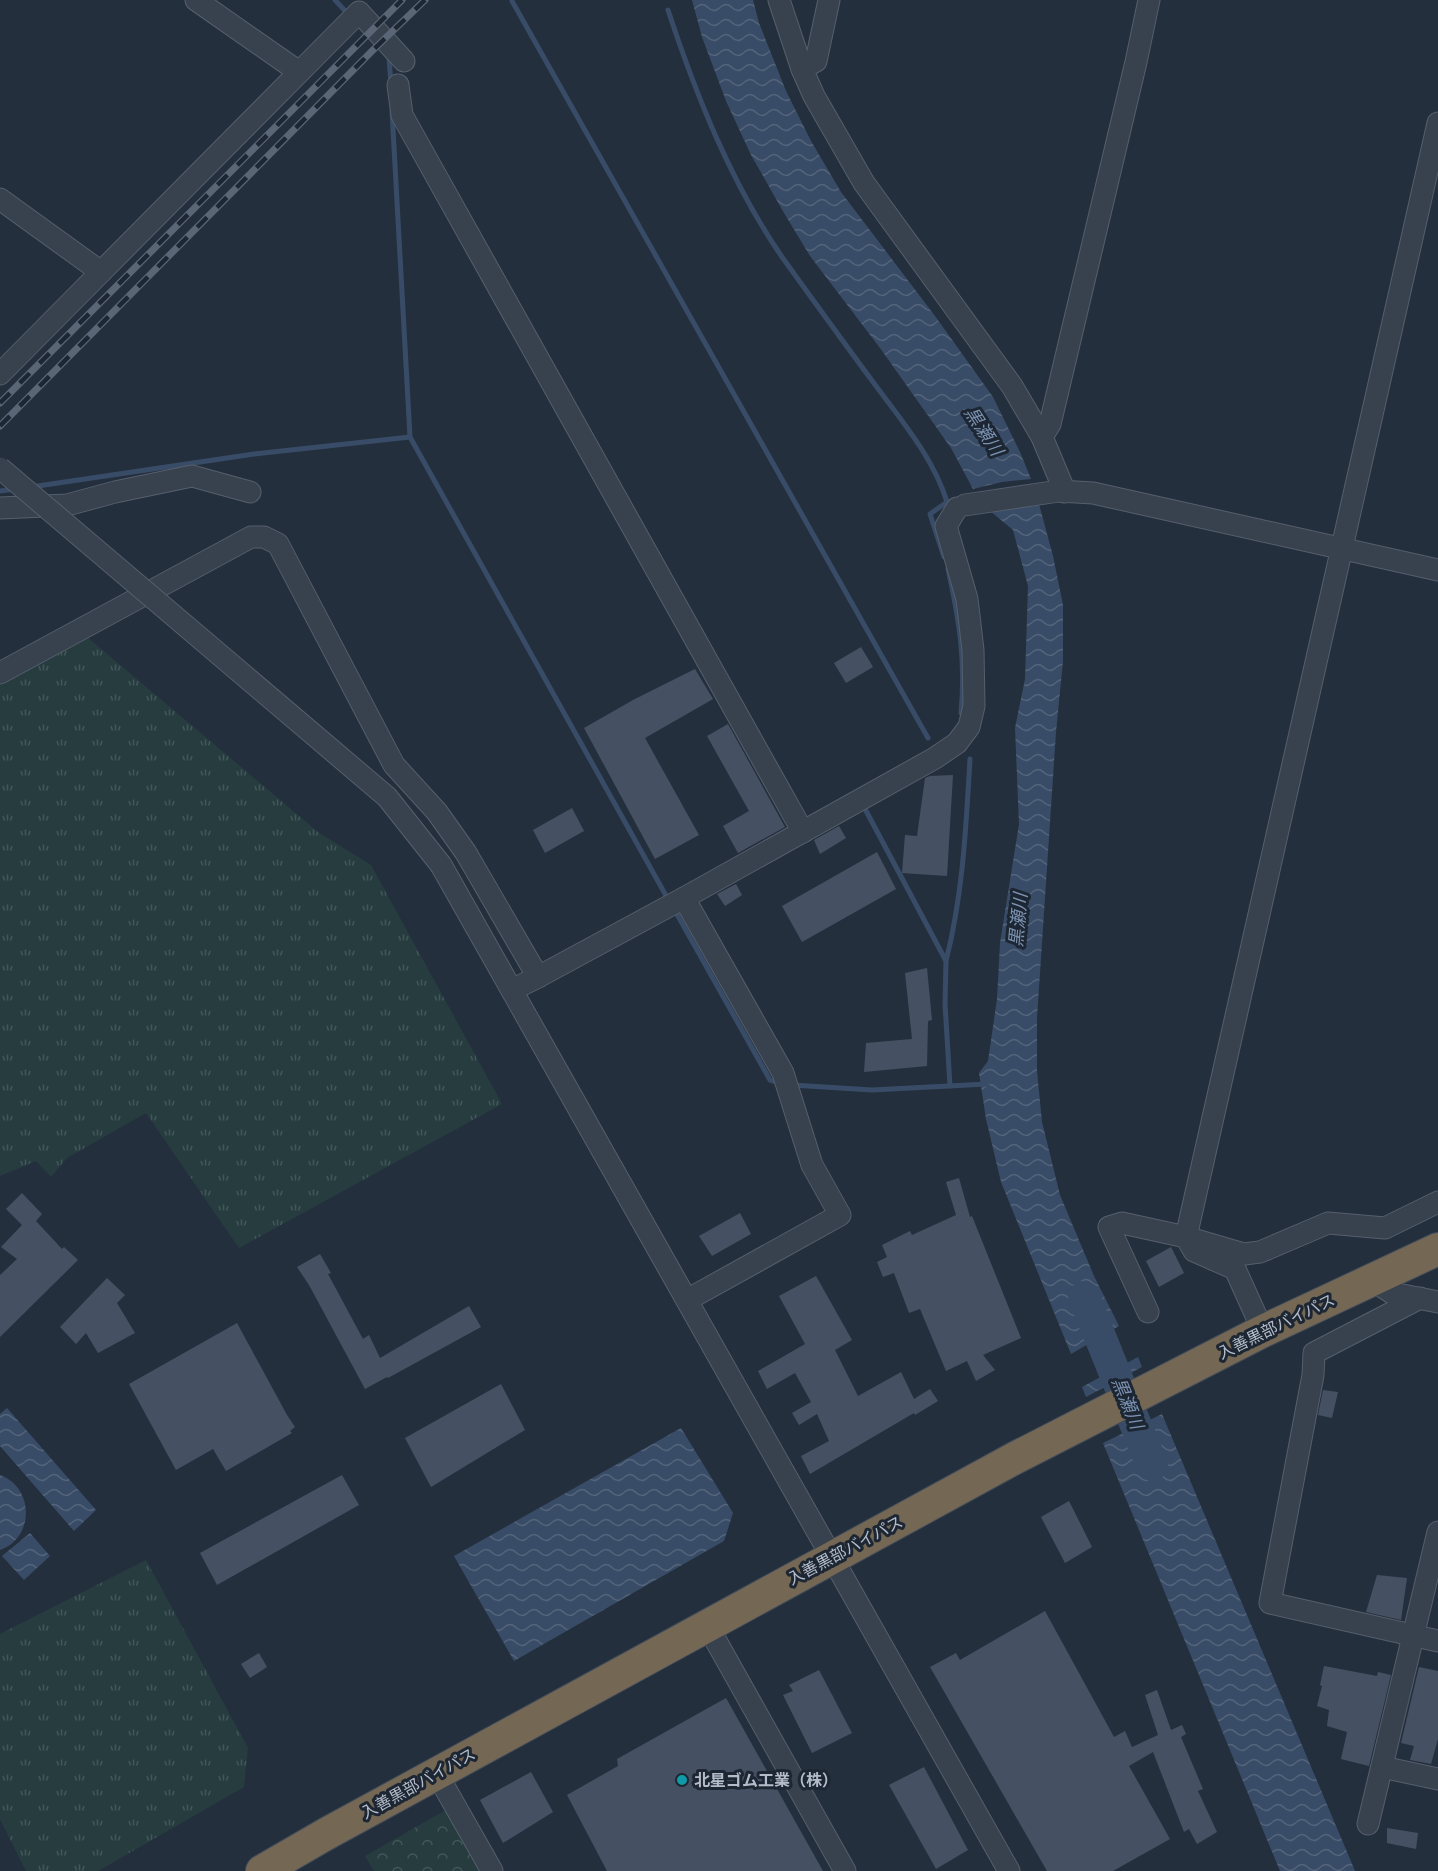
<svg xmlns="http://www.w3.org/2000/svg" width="1438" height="1871" viewBox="0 0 1438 1871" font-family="'Titillium Web','Noto Sans JP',sans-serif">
<defs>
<pattern id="grass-tufts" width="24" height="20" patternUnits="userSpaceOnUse" patternTransform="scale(1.5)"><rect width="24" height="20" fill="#263c3f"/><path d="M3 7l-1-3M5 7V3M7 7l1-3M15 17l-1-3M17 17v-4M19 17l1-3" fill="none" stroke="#435659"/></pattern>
<pattern id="forest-crowns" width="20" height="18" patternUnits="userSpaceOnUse" patternTransform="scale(1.5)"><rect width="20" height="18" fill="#263c3f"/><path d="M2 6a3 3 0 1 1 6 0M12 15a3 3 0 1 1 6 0" fill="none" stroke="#435659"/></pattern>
<pattern id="water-waves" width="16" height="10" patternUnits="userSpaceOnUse" patternTransform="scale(1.5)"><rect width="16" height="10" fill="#394c67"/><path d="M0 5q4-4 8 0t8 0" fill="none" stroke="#53647b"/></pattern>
</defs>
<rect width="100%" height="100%" fill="#242f3e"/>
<g fill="url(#grass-tufts)">
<path d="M87,637L318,832L371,865L502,1104L239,1248L146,1113L67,1158L51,1177L36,1161L0,1176V684Z"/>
<path d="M146,1560L248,1748L244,1787L98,1871H26L0,1819V1634Z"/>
</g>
<path fill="url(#forest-crowns)" d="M446,1810L481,1871H374L365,1856Z"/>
<g fill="url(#water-waves)">
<path d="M692,0H753L759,23L786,91L811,141L841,192L935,316L993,397L1020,452L1031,479L1002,482L973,489L951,448L880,348L810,256L784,213L751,155L726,101L702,37Z"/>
<path d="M1039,504L1053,556L1063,605V661L1056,732L1037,1018V1071L1042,1122L1060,1195L1094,1276L1119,1326L1071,1354L1001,1182L986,1119L979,1073L988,1061L997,999L1000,943L1019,824L1015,728L1025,679L1028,586L1013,530L989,510Z"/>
<path d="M1138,1357L1142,1367L1086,1397L1082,1387Z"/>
<path d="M7,1408L96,1510L74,1531L0,1446V1414Z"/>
<path d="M1162,1414L1342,1840L1355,1871H1280L1103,1443Z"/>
<path d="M681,1428L733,1513L724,1541L514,1661L454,1556Z"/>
<path d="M0,1475C34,1487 35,1538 0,1550Z"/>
<path d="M30,1533L50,1556L24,1580L2,1556Z"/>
</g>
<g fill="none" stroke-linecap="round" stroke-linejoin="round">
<g stroke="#394c67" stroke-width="5">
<path d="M335,0L350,16"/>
<path d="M512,1L928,738"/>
<path d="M668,10C696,95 731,183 782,257C813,300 844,343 876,386C902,421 934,459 947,502L930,514L944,557"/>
<path d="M389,58L391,84"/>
<path d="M392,111L410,437L669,901"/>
<path d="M31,487L254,454L410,437"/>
<path d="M0,491L16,489"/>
<path d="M948,569C959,619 966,661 961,713"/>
<path d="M864,807L946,961L945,1004L950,1086"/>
<path d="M674,909L770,1080L780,1083"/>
<path d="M946,961C963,894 966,827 970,759"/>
<path d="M792,1085L872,1090L987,1084"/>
</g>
<path stroke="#394c67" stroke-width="32" d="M1084,1297L1152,1465"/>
</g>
<g fill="#455162">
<path d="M861,647L873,667L846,683L834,663Z"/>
<path d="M695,669L713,699L645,738L699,835L655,859L584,728L633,700Z"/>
<path d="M728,724L785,827L738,853L723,826L749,811L707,736Z"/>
<path d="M953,775L947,876L902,873L905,835L917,836L925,778L930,776Z"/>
<path d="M572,808L584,831L545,853L533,830Z"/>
<path d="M839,826L846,838L820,854L814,840Z"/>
<path d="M877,852L896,889L802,942L782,906Z"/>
<path d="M736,884L742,895L725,906L717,894Z"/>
<path d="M927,968L932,1020L928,1021L927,1066L864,1072L866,1043L912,1039L905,973Z"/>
<path d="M959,1178L970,1217L972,1216L1021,1338L983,1355L995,1370L976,1381L967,1361L946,1371L920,1309L909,1313L894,1273L883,1277L877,1262L887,1257L882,1245L910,1231L912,1235L956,1215L946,1182Z"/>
<path d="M22,1193L42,1214L36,1221L62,1249L64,1247L78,1260L0,1337V1275L17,1259L1,1247L22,1225L6,1209Z"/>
<path d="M740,1213L751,1234L712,1256L699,1236Z"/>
<path d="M1171,1247L1184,1273L1159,1287L1146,1261Z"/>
<path d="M320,1254L331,1273L328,1274L363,1339L369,1335L380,1358L469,1306L481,1327L388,1378L387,1377L365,1389L309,1285L297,1267Z"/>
<path d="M816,1276L852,1340L835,1350L858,1396L901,1372L914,1399L930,1389L938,1401L915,1415L914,1413L810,1474L801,1456L829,1441L817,1414L799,1425L792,1413L811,1402L795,1373L767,1389L758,1371L805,1344L779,1296Z"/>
<path d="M107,1278L125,1295L117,1303L135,1333L98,1353L86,1333L76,1344L60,1327Z"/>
<path d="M237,1323L287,1415L295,1427L290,1431L292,1433L226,1471L213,1449L176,1470L129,1384Z"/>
<path d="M501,1384L525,1430L431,1487L405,1438Z"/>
<path d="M1323,1390L1338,1392L1332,1418L1318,1415Z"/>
<path d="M342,1475L359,1505L217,1585L200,1553Z"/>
<path d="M1069,1501L1092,1547L1065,1563L1041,1517Z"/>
<path d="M1377,1575L1407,1578L1401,1620L1366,1612Z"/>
<path d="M1045,1611L1114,1737L1125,1731L1132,1747L1158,1735L1145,1695L1157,1690L1171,1730L1182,1725L1186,1734L1181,1737L1203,1789L1198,1791L1217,1832L1197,1844L1189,1829L1184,1832L1153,1752L1129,1766L1170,1839L1113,1871H1047L930,1667L956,1653L960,1660Z"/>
<path d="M259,1653L267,1667L250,1678L241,1664Z"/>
<path d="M1324,1666L1377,1676L1378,1672L1391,1675L1369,1766L1341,1759L1347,1732L1327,1726L1329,1710L1317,1706L1322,1686L1320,1685Z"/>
<path d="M1419,1667L1438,1671V1739L1431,1764L1410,1760L1414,1746L1401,1743Z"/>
<path d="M819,1670L852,1733L812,1753L783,1695L793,1691L789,1685Z"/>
<path d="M726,1698L823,1871H607L567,1795L618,1766L617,1759Z"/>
<path d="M924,1767L968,1850L936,1869L889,1785Z"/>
<path d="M531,1772L553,1812L503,1843L480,1800Z"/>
<path d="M1387,1828L1418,1833L1416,1849L1387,1843Z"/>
</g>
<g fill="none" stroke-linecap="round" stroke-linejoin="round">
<defs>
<g id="minor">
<path d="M196,0L299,72"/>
<path d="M779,0L802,69L814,96L864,183L1012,386L1042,437"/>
<path d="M802,69L816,61L829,0"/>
<path d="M398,85L402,115L803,832"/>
<path d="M0,199L101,272L0,374"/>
<path d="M101,272L359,12L404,61"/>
<path d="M1065,492L1042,437L1050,424L1136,62L1149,0"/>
<path d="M965,505L1059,491L1093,493L1438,570"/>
<path d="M0,508L67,505L115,492L192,476L250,492"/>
<path d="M0,673L251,537H264L278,544L394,765L437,812L466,853L538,977L512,990"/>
<path d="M441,865L1009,1871"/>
<path d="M684,898L783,1073L812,1165L840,1215L687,1300"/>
<path d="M538,977L684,898L935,758L957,743L969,727L974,706L973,650L967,599L946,526L957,508"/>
<path d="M1372,1280L1392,1293L1438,1302"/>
<path d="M1420,1298L1314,1353L1313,1375L1270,1603L1438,1641"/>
<path d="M1148,1312L1109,1227L1122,1223L1186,1237L1438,123"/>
<path d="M1263,1331L1235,1269L1194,1251L1186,1237L1244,1254L1260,1252L1328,1223L1385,1228L1438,1202"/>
<path d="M707,1625L845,1871"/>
<path d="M1382,1767L1438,1779"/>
<path d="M437,1774L492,1871"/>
<path d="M1368,1824L1438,1532"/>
</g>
<path id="highway" d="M262,1871L326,1834L1015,1458L1263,1331L1438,1249"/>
</defs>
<use href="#minor" stroke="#565f6c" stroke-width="23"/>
<use href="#highway" stroke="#434c59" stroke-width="34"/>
<use href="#minor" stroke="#38414e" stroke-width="21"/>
<use href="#highway" stroke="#746855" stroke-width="32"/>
<defs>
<g id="rail">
<path d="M0,403L402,0"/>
<path d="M0,426L372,51L425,0"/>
</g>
</defs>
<use href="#rail" stroke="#5a6575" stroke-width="7"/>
<use href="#rail" stroke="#1d2633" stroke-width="4.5" stroke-dasharray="14" stroke-linecap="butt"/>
<defs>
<path id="minor-bridge" d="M0,468L387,797L441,865"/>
</defs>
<use href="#minor-bridge" stroke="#565f6c" stroke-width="23" stroke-linecap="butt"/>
<use href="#minor-bridge" stroke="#38414e" stroke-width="21"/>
</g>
<circle fill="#0f9aa8" stroke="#1d2633" stroke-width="2" cx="682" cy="1780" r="6"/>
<g text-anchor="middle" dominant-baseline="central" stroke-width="6" stroke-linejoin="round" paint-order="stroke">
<g font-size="16" fill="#b4bcc9" stroke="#1d2633">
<text transform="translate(1276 1326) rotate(-26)">入善黒部バイパス</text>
<text transform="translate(845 1550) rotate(-28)">入善黒部バイパス</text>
<text transform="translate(418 1783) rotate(-29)">入善黒部バイパス</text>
</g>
<g font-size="16" font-weight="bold" fill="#b4bcc9" stroke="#1d2633" text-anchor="start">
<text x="694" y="1780">北星ゴム工業（株）</text>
</g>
<g font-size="18" font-style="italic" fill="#7c92b1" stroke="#1d2633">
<text transform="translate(984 431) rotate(57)">黒瀬川</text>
<text transform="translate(1018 920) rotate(-85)">黒瀬川</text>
<text transform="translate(1128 1403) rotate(68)">黒瀬川</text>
</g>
</g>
</svg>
